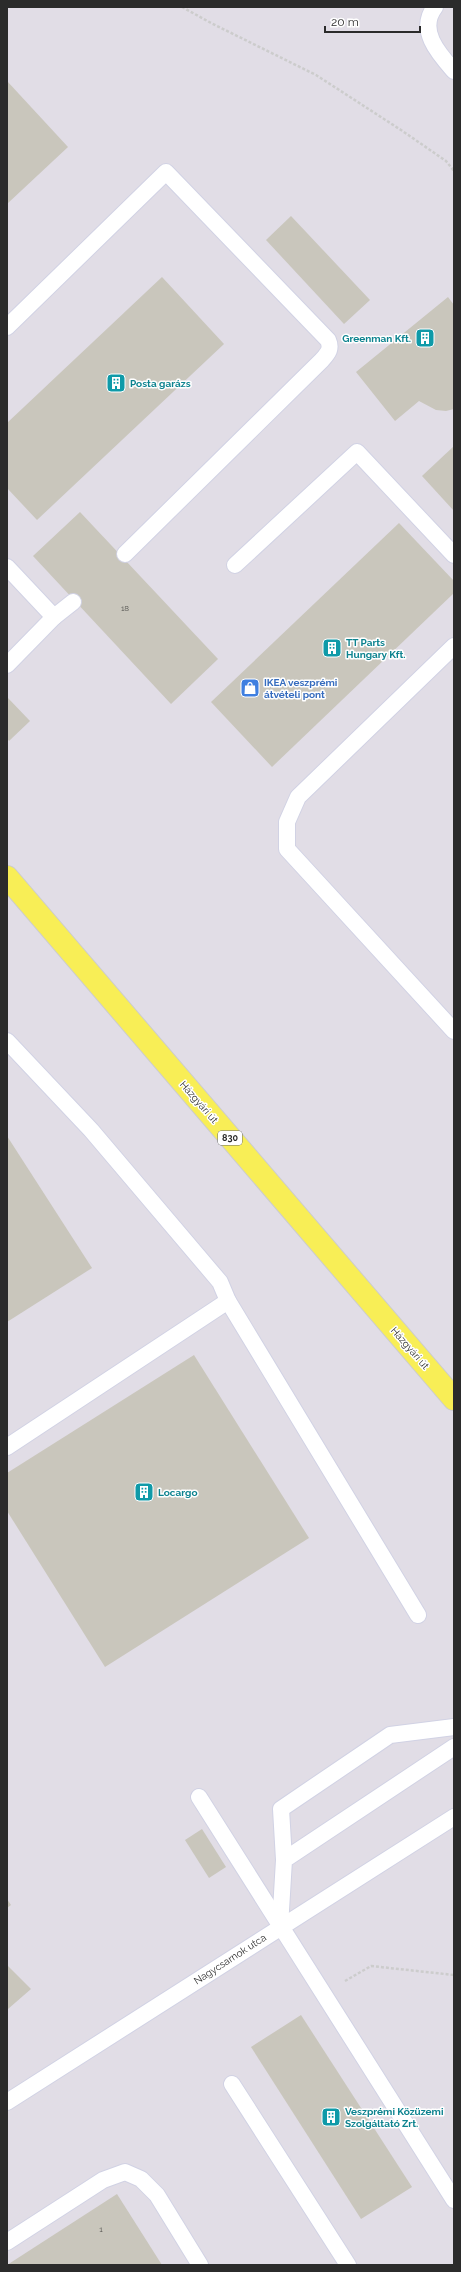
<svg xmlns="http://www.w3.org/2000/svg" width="461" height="2272" viewBox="0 0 461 2272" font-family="Raleway,sans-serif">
<rect width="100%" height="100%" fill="#eee9dc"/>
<rect fill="#e1dde6" x="7" y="7" width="447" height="2258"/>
<g fill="#c9c6bc">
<path d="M7,81L68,147L7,204Z"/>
<path d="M291,216L370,300L344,324L266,240Z"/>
<path d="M162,277L224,344L37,520L7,488V423Z"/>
<path d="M448,297L454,305V409L446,411L436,410L419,401L395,421L356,372Z"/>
<path d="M454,446V511L422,476Z"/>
<path d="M80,512L218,659L171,704L33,556Z"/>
<path d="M399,523L454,581V593L272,767L211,702Z"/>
<path d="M7,697L30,721L9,741L7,738Z"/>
<path d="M7,1136L92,1268L7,1322Z"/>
<path d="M194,1355L309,1538L105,1667L7,1511V1473Z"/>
<path d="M202,1829L226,1867L209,1878L185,1840Z"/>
<path d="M7,1899L11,1905L7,1908Z"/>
<path d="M7,1965L31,1989L8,2009L7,2008Z"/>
<path d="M301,2015L412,2187L361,2219L251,2047Z"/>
<path d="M117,2194L162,2265H7Z"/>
</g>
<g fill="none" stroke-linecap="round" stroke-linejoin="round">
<defs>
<g id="lane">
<path d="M435,7C417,30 439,54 454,71"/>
<path d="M7,327L166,172L328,340C332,349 328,353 322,360L125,554"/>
<path d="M235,565L357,452L454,555"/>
<path d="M7,567L54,617L7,665"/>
<path d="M54,617L73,602"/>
<path d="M454,646L298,797L287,822V849L454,1031"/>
<path d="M7,1041L91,1130L220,1282L228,1301L418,1615"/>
<path d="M7,1447L228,1301"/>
<path d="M199,1797L454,2200"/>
<path d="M284,1860L281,1809L390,1735L454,1727"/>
<path d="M280,1927L284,1860L454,1747"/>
<path d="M232,2084L348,2265"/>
<path d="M7,2102L454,1817"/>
<path d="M7,2242L103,2180L125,2172L141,2179L157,2195L200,2265"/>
</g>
<path id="primary" d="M7,877L454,1399"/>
</defs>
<use href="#lane" stroke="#d1d2e4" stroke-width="18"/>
<use href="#primary" stroke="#ccc" stroke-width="24"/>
<g stroke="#ccc" stroke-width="2.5" stroke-dasharray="3 2" stroke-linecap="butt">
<path d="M182,7L211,23L316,75L401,130L446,161L454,171"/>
<path d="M345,1981L371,1966L454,1975"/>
</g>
<use href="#lane" stroke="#fff" stroke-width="16"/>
<use href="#primary" stroke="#f8ee56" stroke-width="22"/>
</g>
<defs>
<symbol id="building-square" viewBox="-11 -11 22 22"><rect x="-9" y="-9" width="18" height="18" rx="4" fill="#0f9aa8" stroke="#fff"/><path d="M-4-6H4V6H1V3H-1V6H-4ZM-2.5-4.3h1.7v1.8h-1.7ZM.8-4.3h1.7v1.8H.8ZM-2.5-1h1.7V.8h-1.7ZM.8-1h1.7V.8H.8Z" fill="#fff"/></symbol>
<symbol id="shop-square" viewBox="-11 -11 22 22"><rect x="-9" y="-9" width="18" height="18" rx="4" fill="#3f7fe0" stroke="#fff"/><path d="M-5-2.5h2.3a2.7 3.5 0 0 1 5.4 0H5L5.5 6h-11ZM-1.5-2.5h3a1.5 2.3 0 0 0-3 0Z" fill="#fff"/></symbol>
</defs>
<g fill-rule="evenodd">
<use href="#building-square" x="414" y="327" width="22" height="22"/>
<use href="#building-square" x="105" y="372" width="22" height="22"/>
<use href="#building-square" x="321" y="637" width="22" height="22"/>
<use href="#shop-square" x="239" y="677" width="22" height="22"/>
<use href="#building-square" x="133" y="1481" width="22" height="22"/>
<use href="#building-square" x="320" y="2106" width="22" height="22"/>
</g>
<g text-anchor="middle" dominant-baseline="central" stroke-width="3" stroke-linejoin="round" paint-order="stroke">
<g font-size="8" fill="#52524f">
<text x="125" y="608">18</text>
<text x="101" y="2229">1</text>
</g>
<rect fill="#fff" stroke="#6b6b6b" stroke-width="1" x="218" y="1131" width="24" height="14" rx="3"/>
<g font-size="9" font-weight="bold" fill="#2b2b2b">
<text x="230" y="1138">830</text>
</g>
<g font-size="10" font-weight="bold" fill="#0d838f" stroke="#fff" text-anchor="start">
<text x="411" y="338" text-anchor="end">Greenman Kft.</text>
<text x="130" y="383">Posta garázs</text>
<text x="346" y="642">TT Parts<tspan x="346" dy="12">Hungary Kft.</tspan></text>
<text x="158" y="1492">Locargo</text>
<text x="345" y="2111">Veszprémi Közüzemi<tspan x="345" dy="12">Szolgáltató Zrt.</tspan></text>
</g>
<g font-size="10" font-weight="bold" fill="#366cbe" stroke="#fff" text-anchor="start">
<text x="264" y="682">IKEA veszprémi<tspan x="264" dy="12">átvételi pont</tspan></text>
</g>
<g font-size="10" fill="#2b2b2b" stroke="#fff">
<text transform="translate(199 1102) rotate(49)">Házgyári út</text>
<text transform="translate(410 1348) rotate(49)">Házgyári út</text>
<text transform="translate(230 1959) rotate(-33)">Nagycsarnok utca</text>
</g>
</g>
<rect width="461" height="2272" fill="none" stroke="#2b2b2b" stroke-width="16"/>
<path d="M325 26v6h95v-6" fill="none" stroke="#2b2b2b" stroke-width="2"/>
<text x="331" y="26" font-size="12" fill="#2b2b2b" stroke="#ffffff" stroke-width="3" paint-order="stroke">20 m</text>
</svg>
